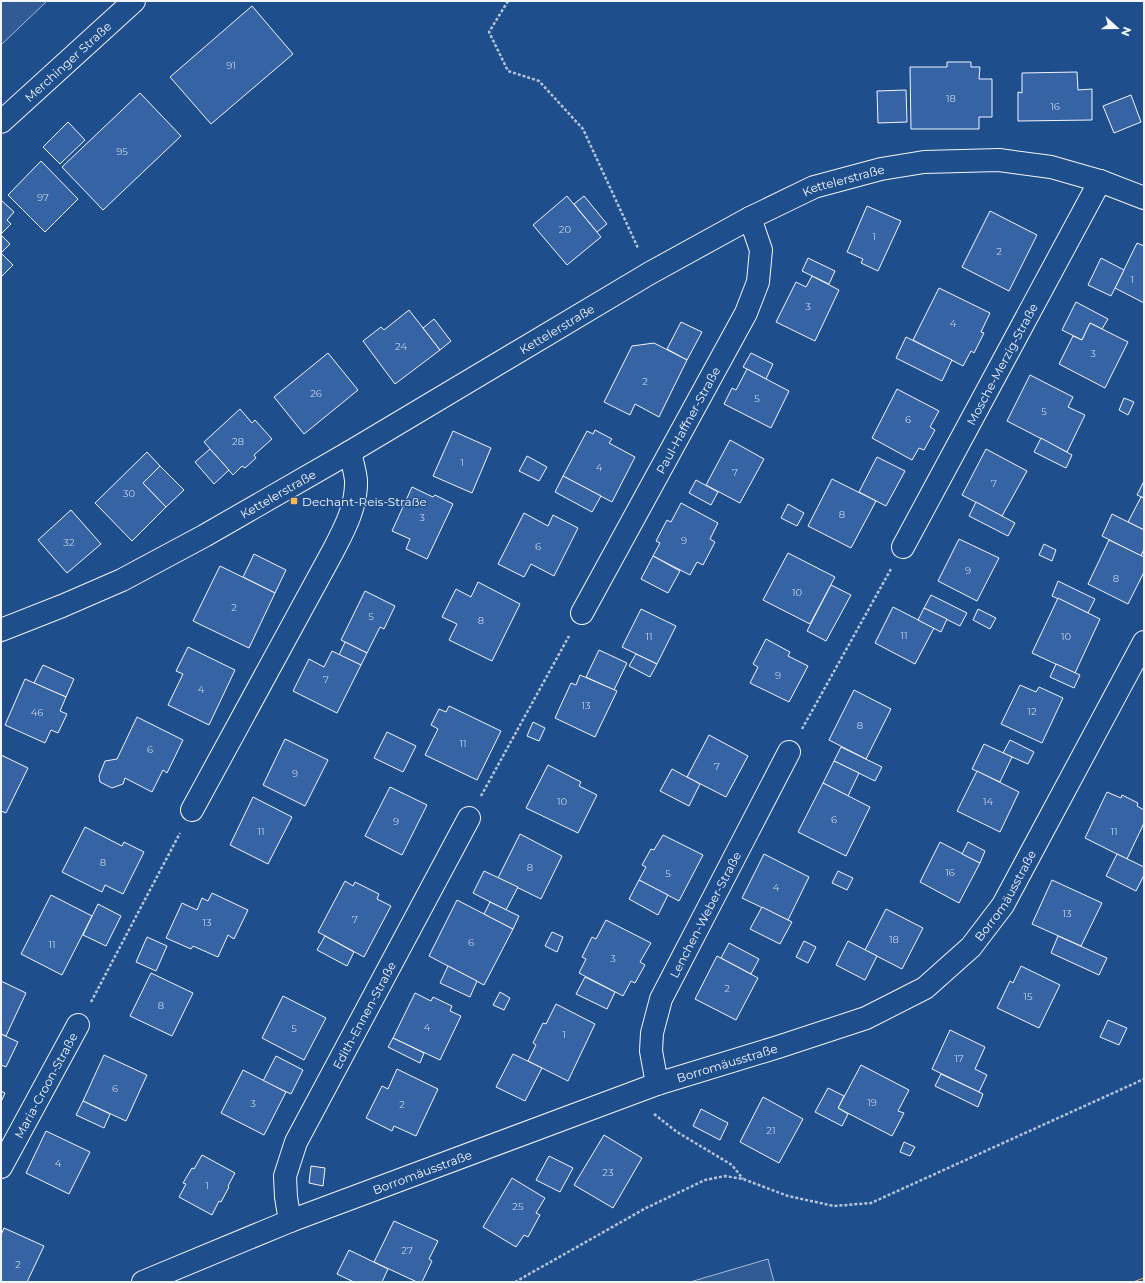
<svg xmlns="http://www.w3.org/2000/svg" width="1145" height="1283" viewBox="0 0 1145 1283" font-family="Montserrat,sans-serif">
<rect width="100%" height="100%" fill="#1f4e8c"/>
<g fill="#305b95" stroke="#a8bbd7">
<path d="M1,1H47L1,45Z"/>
<path d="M768,1259L774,1282H690Z"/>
</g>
<g fill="#3563a3" stroke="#f2f6ff">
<path d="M252,6L293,54L211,124L170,77Z"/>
<path d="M947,62H971V67H980L979,79H992V117H979V129H911L910,67H947Z"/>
<path d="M1077,72L1078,90L1092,89V120L1018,121V92L1022,93V73Z"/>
<path d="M906,90L907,122L878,123L877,91Z"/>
<path d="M140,93L181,136L103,210L62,167Z"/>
<path d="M1131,95L1141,122L1114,133L1103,106Z"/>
<path d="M68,122L85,140L60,164L43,147Z"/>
<path d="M41,161L78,199L45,232L8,195Z"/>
<path d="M567,196L601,237L567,265L533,225Z"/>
<path d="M584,196L607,224L597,232L574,204Z"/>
<path d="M1,200L14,212L7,220L11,224L1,234Z"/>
<path d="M867,206L901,221L878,271L861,263L863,259L847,252Z"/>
<path d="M990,211L1037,235L1009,291L962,267Z"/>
<path d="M1,235L10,244L1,253Z"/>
<path d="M1137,243L1144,246V303L1115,288Z"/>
<path d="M1,253L13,265L1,277Z"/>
<path d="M808,258L835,271L829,284L802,271Z"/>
<path d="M1101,258L1124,270L1111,296L1088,285Z"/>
<path d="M812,276L839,290L815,341L776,322L796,282L806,287Z"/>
<path d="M939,288L990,313L981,332L984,333L974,353L971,351L963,366L913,340Z"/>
<path d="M1076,302L1108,319L1102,329L1090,323L1082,340L1062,330Z"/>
<path d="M409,310L440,350L395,384L363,341L381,327L384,330Z"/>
<path d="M434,319L451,341L440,350L423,328Z"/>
<path d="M681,322L702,332L687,360L667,349Z"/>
<path d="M1090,323L1128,342L1105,388L1059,364L1073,336L1082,340Z"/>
<path d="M906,337L952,360L942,381L896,358Z"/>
<path d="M654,343L687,360L659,417L635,404L630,415L604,402L632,346Z"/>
<path d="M328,353L358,390L304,434L274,397Z"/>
<path d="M751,353L773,364L766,379L743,367Z"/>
<path d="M747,369L789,391L771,428L724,404L732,388L736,390Z"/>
<path d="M1030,375L1073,397L1068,407L1085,415L1067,452L1007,421Z"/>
<path d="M897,389L939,411L930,427L935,430L924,450L919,448L912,460L872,438Z"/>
<path d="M1124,398L1134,402L1128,415L1119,410Z"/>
<path d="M240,409L252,423L255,420L272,439L254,455L256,458L245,468L242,466L233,475L204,442Z"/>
<path d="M595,430L612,439L609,443L635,457L612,502L563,476L587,431L593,434Z"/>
<path d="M453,431L491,448L472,493L433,476Z"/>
<path d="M1041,438L1072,455L1066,468L1034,452Z"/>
<path d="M730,440L764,459L740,503L706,485Z"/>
<path d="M210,449L229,470L214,484L195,462Z"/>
<path d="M986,449L1027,471L1002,516L962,495Z"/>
<path d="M147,452L160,466L143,483L166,507L132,541L95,503Z"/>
<path d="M527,456L547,467L539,481L519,471Z"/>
<path d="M877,457L905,471L886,506L859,492Z"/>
<path d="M160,466L184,490L166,507L143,483Z"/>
<path d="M563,476L601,496L592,512L555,492Z"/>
<path d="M832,479L876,501L851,548L808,526Z"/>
<path d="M696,480L718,492L711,505L689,493Z"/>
<path d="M1144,481V498L1137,495Z"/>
<path d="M412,487L433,497L435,495L453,504L427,559L406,549L410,539L392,531Z"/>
<path d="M1141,497L1144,498V530L1128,522Z"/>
<path d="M976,502L1015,523L1008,536L969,516Z"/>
<path d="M681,503L718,523L710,539L715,542L703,565L697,562L690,575L653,556L660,543L656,541L667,520L671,522Z"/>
<path d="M788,504L804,513L797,526L781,518Z"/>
<path d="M71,510L101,544L67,573L38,540Z"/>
<path d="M524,513L548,526L553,515L578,528L554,576L531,564L524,577L498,564Z"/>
<path d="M1112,514L1144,530V549L1141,556L1102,536Z"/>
<path d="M959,539L999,558L977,601L938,581Z"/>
<path d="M1109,540L1144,557V572L1128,604L1088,584Z"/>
<path d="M1044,544L1056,550L1052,561L1039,555Z"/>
<path d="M788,553L835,577L810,624L763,600Z"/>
<path d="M254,554L286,570L275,593L243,577Z"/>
<path d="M653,556L680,571L668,593L641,579Z"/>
<path d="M220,566L275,593L249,648L193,621Z"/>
<path d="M1058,581L1095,599L1088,613L1052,596Z"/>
<path d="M478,582L520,604L492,661L449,640L457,624L442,617L456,589L471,597Z"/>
<path d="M831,585L851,595L826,641L807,631Z"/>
<path d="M365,591L395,606L384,629L380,627L367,653L341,640Z"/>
<path d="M931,595L967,613L960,626L924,608Z"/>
<path d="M1058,598L1100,619L1075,673L1032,653Z"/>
<path d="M893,607L934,628L915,664L875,643Z"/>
<path d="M924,608L947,619L941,632L918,620Z"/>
<path d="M641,609L676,626L657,664L622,647Z"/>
<path d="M978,609L996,618L990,629L973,620Z"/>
<path d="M766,639L790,652L788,656L808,666L789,702L750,683L758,667L753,664Z"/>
<path d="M345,642L367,653L361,665L339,655Z"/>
<path d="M188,647L235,670L209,725L168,705L183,674L176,671Z"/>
<path d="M599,650L627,663L614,690L586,677Z"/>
<path d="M332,651L361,665L337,713L293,691L309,659L324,667Z"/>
<path d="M636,654L657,664L650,677L629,666Z"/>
<path d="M1056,664L1080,675L1074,688L1050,677Z"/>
<path d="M43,665L74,679L66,697L34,683Z"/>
<path d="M580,675L617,691L595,737L555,718L571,683L576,685Z"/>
<path d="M25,679L66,697L60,711L67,714L58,733L51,730L45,743L5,725Z"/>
<path d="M1020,685L1036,692L1039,687L1063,698L1042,743L1001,724Z"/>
<path d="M854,690L891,709L866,759L829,740Z"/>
<path d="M449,706L501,731L477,780L425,755L438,729L431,725L439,709L446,712Z"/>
<path d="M137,717L183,740L167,773L163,770L152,792L125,778L123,784L112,788L100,782L99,776L105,761L117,759Z"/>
<path d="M533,722L545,728L539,741L527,736Z"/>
<path d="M387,732L416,746L403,772L374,758Z"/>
<path d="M709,735L748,756L726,797L687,777Z"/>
<path d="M285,739L328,760L305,806L263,785Z"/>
<path d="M1010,740L1034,752L1028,764L1003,753Z"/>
<path d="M984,744L1012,757L1000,782L972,769Z"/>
<path d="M841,747L882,767L875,781L834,761Z"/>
<path d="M1,755L28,768L6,813L1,811Z"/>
<path d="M834,761L859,773L848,796L823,783Z"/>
<path d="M548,765L581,782L579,786L597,795L578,833L526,808Z"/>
<path d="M672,769L700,784L689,806L660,791Z"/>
<path d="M977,771L1019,792L1000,832L957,811Z"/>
<path d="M823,783L870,807L846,856L798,832Z"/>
<path d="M390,787L427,805L402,855L365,836Z"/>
<path d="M1107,792L1121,798L1122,795L1138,803L1137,806L1144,810V823L1127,859L1085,838Z"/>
<path d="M253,797L292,817L268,864L230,845Z"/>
<path d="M85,827L122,846L124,842L144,852L123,894L105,885L102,892L62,872Z"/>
<path d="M520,834L562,856L541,899L498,878Z"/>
<path d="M663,835L703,855L679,901L639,880L646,867L642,865L651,849L654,850Z"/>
<path d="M940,842L980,863L959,903L920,882Z"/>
<path d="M968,842L985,851L980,863L962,854Z"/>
<path d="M764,854L809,877L788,920L742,898Z"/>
<path d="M1117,854L1144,867V875L1136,891L1106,876Z"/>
<path d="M484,871L518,887L506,910L473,893Z"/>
<path d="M838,871L853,878L847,890L832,883Z"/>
<path d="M639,880L668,895L658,915L629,899Z"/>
<path d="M1052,880L1102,903L1081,946L1032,924Z"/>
<path d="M345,881L353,886L355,882L379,894L377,899L391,906L364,957L318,932Z"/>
<path d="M212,893L248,910L234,939L228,935L218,957L193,946L191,949L166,938L182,903L197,910L202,898L208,901Z"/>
<path d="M51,895L92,916L62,975L21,954Z"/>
<path d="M457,900L513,929L484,985L429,956Z"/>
<path d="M490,902L519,916L513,929L484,914Z"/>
<path d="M98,904L121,916L106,946L83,935Z"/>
<path d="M762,907L792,922L780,944L750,929Z"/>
<path d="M886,909L923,928L902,969L865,950Z"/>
<path d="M606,920L651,943L640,962L645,965L635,983L631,981L623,996L579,973L586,959L582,957L592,937L596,939Z"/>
<path d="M552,932L563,937L557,952L545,946Z"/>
<path d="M325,936L354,952L347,966L317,950Z"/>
<path d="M1058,936L1107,958L1099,975L1051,953Z"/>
<path d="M147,937L167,946L156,971L136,962Z"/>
<path d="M804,941L816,947L808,963L796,957Z"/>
<path d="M848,941L877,956L865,980L836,965Z"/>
<path d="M729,943L759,959L751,974L721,958Z"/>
<path d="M717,956L758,978L736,1020L695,999Z"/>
<path d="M448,966L477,981L470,997L440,983Z"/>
<path d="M1021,966L1060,985L1039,1028L997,1008L1010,981L1013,983Z"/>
<path d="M151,973L193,993L172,1036L130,1016Z"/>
<path d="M585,977L615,992L607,1009L576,994Z"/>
<path d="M1,981L26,993L6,1036L1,1034Z"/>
<path d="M500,992L510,998L504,1010L493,1005Z"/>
<path d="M415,993L431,1001L433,997L452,1006L450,1011L461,1016L440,1060L393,1038Z"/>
<path d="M283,996L326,1018L304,1060L262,1038Z"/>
<path d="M556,1004L595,1024L568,1081L528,1061L536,1045L533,1043L543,1023L546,1024Z"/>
<path d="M1108,1020L1127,1028L1119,1045L1100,1037Z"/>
<path d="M950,1030L985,1047L975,1069L987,1075L979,1092L932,1069Z"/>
<path d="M1,1034L18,1042L6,1067L1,1065Z"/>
<path d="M393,1038L424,1053L420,1063L388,1047Z"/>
<path d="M513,1054L542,1068L525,1101L496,1087Z"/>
<path d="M104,1055L147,1075L126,1121L83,1101Z"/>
<path d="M276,1056L303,1070L291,1094L263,1081Z"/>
<path d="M861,1065L909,1090L898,1111L904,1113L892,1136L838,1108Z"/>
<path d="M397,1069L438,1089L416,1136L394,1126L392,1131L366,1118L382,1086L388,1089Z"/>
<path d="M243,1070L286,1092L264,1135L221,1113Z"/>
<path d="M941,1074L983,1094L978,1107L935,1086Z"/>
<path d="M828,1088L844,1096L838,1108L848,1114L842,1126L815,1112Z"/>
<path d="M1,1091L5,1093L1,1102Z"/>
<path d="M763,1097L803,1119L779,1163L740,1142Z"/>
<path d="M83,1101L110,1114L104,1128L76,1115Z"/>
<path d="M701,1109L728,1123L720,1140L693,1126Z"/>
<path d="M46,1131L90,1152L69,1194L26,1173Z"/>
<path d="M604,1135L642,1158L613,1208L574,1185Z"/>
<path d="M904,1142L915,1147L910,1156L900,1152Z"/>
<path d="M202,1155L235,1173L228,1186L229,1187L221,1202L219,1201L212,1215L179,1197L186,1184L183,1183L192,1168L194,1169Z"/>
<path d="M549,1156L573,1168L560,1192L536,1180Z"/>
<path d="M311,1166L325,1168L323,1186L309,1183Z"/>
<path d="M512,1178L545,1198L536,1213L540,1215L528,1237L524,1235L516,1247L483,1227Z"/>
<path d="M394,1221L438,1241L429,1259L432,1261L422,1282H417L374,1262Z"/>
<path d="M4,1228L44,1246L27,1282H1V1235Z"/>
<path d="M349,1250L388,1269L382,1282H354L337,1274Z"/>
</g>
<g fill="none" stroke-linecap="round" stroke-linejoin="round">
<defs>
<g id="minor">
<path id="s1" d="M1,122L134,1"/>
<path id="s2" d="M903,547L1100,181"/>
<path id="s3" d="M582,613L746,313L758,282L761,250L750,218"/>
<path id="s4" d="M1,630L62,606L122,580L204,536L350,452L650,273L750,218L814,187L881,169L924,162L999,160L1051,167L1100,181L1144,198"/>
<path d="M192,810L333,551C344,530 357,506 356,480C355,471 352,461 350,452"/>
<path id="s5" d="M657,1084L651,1051L652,1033L661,999L789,752"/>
<path id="s6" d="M1,1167L78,1025"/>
<path id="s7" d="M290,1221L286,1197L285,1176L296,1142L469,818"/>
<path id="s8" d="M143,1282L290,1221L657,1084L778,1047L866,1018L925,988L971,947L1003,905L1144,642"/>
</g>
</defs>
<use href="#minor" stroke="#f2f6ff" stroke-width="24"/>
<g stroke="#b3c4dc" stroke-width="2.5" stroke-dasharray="3 2" stroke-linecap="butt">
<path d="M508,1L489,32L508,71L539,81L583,129L638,248"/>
<path d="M802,729L891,569"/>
<path d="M481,796L569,636"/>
<path d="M91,1002L180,833"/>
<path d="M654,1114L677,1132L732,1165L743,1179"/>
<path d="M515,1282L646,1208L705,1180L725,1176L743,1179L788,1196L834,1206L871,1203L1144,1079"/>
</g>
<use href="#minor" stroke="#1f4e8c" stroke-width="22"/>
<path stroke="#ffb74d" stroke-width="1" stroke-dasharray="14 3 2 3" stroke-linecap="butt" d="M1133,1282L1144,1278"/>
</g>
<rect fill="#ffb74d" stroke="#1f4e8c" stroke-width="1.5" x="290" y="497" width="8" height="8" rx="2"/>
<g text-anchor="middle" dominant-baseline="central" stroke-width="3" stroke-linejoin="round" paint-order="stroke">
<g font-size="10" fill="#c3d1e8">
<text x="231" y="65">91</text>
<text x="951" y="98">18</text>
<text x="1055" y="106">16</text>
<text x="122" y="151">95</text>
<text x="43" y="197">97</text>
<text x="565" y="229">20</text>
<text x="874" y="236">1</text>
<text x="999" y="251">2</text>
<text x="1132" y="279">1</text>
<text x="808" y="306">3</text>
<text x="953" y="323">4</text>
<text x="401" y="346">24</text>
<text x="1093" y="353">3</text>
<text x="645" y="381">2</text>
<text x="316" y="393">26</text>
<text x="757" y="398">5</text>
<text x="1044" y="411">5</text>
<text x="908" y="419">6</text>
<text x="238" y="441">28</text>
<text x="462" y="462">1</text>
<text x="599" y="467">4</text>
<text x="735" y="472">7</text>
<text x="994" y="483">7</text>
<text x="129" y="493">30</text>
<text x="842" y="514">8</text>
<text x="422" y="517">3</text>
<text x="684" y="540">9</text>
<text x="69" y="542">32</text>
<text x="538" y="546">6</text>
<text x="968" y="570">9</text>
<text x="1116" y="578">8</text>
<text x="797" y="592">10</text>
<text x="234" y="607">2</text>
<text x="371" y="616">5</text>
<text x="481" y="620">8</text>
<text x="904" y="635">11</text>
<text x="649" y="636">11</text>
<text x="1066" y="636">10</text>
<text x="778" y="675">9</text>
<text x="326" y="679">7</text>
<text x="201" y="689">4</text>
<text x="586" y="705">13</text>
<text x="1032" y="711">12</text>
<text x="37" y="712">46</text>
<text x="860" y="725">8</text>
<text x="463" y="743">11</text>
<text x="150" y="749">6</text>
<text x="717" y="766">7</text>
<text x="295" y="773">9</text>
<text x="562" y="801">10</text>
<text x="988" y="801">14</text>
<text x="834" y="819">6</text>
<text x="396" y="821">9</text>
<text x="261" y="831">11</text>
<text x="1114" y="831">11</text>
<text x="103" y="862">8</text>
<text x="530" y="867">8</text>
<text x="950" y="872">16</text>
<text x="668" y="873">5</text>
<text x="776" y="887">4</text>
<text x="1067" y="913">13</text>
<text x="355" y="919">7</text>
<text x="207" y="922">13</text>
<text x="894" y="939">18</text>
<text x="471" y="942">6</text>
<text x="52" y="944">11</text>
<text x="613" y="958">3</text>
<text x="727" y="988">2</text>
<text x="1028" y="996">15</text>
<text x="161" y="1005">8</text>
<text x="427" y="1027">4</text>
<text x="294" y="1028">5</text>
<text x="564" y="1034">1</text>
<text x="959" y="1058">17</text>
<text x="115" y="1088">6</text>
<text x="872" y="1102">19</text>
<text x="253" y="1103">3</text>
<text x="402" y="1104">2</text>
<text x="771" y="1130">21</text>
<text x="58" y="1163">4</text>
<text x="608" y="1172">23</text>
<text x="207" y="1185">1</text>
<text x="518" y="1206">25</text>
<text x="407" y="1250">27</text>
<text x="18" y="1264">2</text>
</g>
<g font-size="12" fill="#f2f6ff" stroke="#1f4e8c">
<text stroke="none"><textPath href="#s1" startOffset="90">Merchinger Straße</textPath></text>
<text stroke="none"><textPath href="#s4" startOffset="957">Kettelerstraße</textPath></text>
<text stroke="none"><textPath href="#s4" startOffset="633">Kettelerstraße</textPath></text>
<text stroke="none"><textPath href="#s2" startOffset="208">Mosche-Merzig-Straße</textPath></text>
<text stroke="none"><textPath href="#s3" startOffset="220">Paul-Haffner-Straße</textPath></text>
<text stroke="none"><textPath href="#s4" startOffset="309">Kettelerstraße</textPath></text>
<text stroke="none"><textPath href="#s8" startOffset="960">Borromäusstraße</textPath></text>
<text stroke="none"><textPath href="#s5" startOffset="182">Lenchen-Weber-Straße</textPath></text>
<text stroke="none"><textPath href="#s7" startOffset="225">Edith-Ennen-Straße</textPath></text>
<text stroke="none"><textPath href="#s8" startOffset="624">Borromäusstraße</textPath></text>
<text stroke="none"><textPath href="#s6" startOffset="93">Maria-Croon-Straße</textPath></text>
<text stroke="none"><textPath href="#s8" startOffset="300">Borromäusstraße</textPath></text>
</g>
<g font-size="12" fill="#f2f6ff" stroke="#1f4e8c" text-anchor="start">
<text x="302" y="501">Dechant-Reis-Straße</text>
</g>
</g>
<rect width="1145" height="1283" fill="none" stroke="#f2f6ff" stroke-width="4"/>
<g transform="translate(1117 28) rotate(111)" stroke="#1f4e8c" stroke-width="3" paint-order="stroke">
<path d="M0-3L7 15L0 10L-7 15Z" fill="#f2f6ff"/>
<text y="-6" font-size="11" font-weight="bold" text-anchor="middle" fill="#f2f6ff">N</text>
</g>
</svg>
